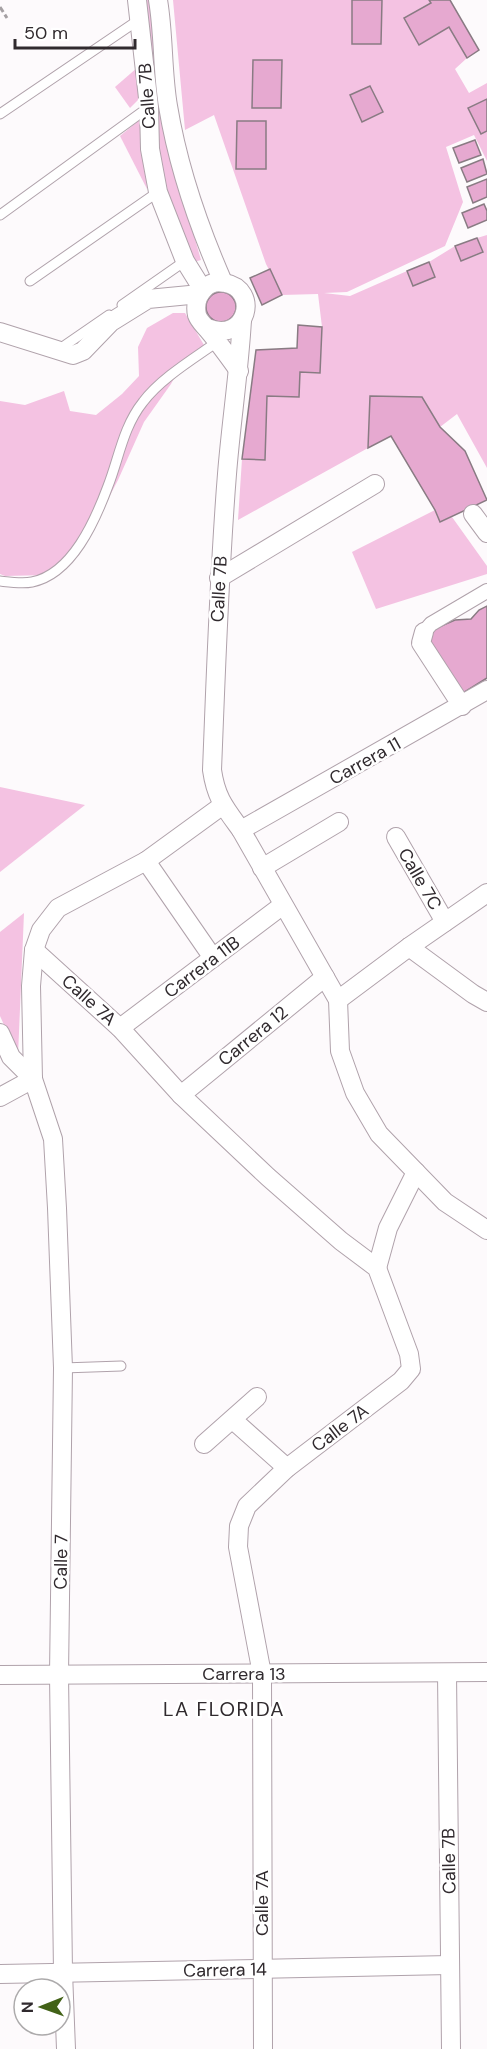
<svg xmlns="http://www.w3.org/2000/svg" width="487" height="2049" viewBox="0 0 487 2049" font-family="'DM Sans',sans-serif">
<rect width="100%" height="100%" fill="#fdfafc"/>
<g fill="#f4c2e2">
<path d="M143,0H153L179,183L201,260L190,263L164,187L158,158Z"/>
<path d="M173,0H429L431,3L404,19L419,44L449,27L467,58L455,69L469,93L487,83V161L474,135L446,147L463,202L445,246L347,292L324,293L350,296L407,271L413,285L435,277L429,262L455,246L461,261L483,253L477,238L487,235V468L457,414L440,427L422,397H370L368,448L238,520L242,459L265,460L267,396L300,372L320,373L322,327L318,294L282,295L266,264L214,115L185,130Z"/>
<path d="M138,67L139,99L130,108L115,87Z"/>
<path d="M143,117L147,189L120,136Z"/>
<path d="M173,313H185L204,345L182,363L171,384L144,422L118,480L79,555L48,575L5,576L0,574V401L25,405L64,391L70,411L96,415L122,394L139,376L138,347L147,328Z"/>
<path d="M435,510L440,522L452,517L487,566V574L376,609L352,552Z"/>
<path d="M0,787L85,805L0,872Z"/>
<path d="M24,913L18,1056L0,1016V932Z"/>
</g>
<g fill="#e6a9d0" stroke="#897b83" stroke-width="1.5">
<path d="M352,0H382L381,44H352Z"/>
<path d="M429,0H450L479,50L467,58L449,27L419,45L404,18L431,3Z"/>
<path d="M253,60H282L281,108H252Z"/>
<path d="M370,86L383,112L362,122L350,95Z"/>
<path d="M487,99V131L481,134L468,108Z"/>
<path d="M237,121H266V169H236Z"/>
<path d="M475,140L481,155L459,163L453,148Z"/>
<path d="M483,159L487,174L467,182L461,168Z"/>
<path d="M487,179V197L473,203L467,187Z"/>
<path d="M484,204L487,211V220L468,228L462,213Z"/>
<path d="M477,238L483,252L461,261L455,246Z"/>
<path d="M429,262L435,277L413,286L407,271Z"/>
<path d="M270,269L282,295L262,305L250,278Z"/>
<circle cx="221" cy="307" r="15"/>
<path d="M298,325L322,327L320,373L300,372L299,397L267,396L265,460L242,459L256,350L297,348Z"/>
<path d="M370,396L422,397L440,427L465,451L487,500L440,522L435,510L391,436L368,448Z"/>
<path d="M487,606V678L463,693L425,633L455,620L471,619L479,610Z"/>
</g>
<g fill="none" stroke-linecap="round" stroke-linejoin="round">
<defs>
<g id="service">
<path d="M0,114L140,19"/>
<path d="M0,215L149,107"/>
<path d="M30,281L158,192"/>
<path d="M122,305L185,261"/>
<path d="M64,346L109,315"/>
<path d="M0,581C9,582 22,584 32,582C72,574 95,521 108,486C119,458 123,427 143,402C160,379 193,359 217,342"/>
<path d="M63,1368L121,1366"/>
</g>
<path id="pedestrian" d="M424,632L431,624L487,591"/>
<g id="minor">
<path d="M137,0L149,107L150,149L158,192L185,261L203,290"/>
<path d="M158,0C164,35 162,71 168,106C178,167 198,225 223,282"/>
<path d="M242,320C239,372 231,423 227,474C219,573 216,671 212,770C216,798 225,808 241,830L338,1000L340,1051L355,1093L379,1134L445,1202L487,1230"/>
<path d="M207,328C248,344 260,289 225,283C217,281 209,283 204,289C197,296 195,306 197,315C199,321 204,325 208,330C219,343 229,357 239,371"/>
<path d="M0,332L73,355L83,351L111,322L148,299L200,294"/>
<path d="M473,514L487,533"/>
<path d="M219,578L375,484"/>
<path d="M424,632L421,643L462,706"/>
<path d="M241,830L487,690"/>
<path d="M396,837L445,922"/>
<path d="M146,861L213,958"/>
<path d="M262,868L339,822"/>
<path d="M409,947L473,994L487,1002"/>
<path d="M34,950L120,1028L181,1095L268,1177L341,1241L377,1268L409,1354L411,1369L401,1381L287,1468L247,1506L239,1526L238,1547L262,1674L263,2049"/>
<path d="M338,1000L409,947L487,893"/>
<path d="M120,1028L283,905"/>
<path d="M0,1033L11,1057L33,1079"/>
<path d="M181,1095L325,977"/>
<path d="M0,1097L33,1079"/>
<path d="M377,1268L388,1228L416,1172"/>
<path d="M233,1420L287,1468"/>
<path d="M204,1444L257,1397"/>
<path d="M447,1673L451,2049"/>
<path d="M0,1675L487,1672"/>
<path d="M0,1974L450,1965"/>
<path d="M66,2049L63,1972L59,1675L63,1368L57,1208L53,1139L33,1079L31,986L34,950L41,930L58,908L146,861L223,805"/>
</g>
</defs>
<use href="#service" stroke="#b0a2ab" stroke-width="11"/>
<use href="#pedestrian" stroke="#b0a2ab" stroke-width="16"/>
<use href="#minor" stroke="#b0a2ab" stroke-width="20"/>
<path stroke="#a5a0a3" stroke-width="3" stroke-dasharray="6 3" stroke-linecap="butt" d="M0,7L7,18"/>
<use href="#service" stroke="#fff" stroke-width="9"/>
<use href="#pedestrian" stroke="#fff" stroke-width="14"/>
<use href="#minor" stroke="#fff" stroke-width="18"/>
</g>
<g text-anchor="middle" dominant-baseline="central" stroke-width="5" stroke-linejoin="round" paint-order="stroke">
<g font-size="18" fill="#302a2e" stroke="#fff">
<text transform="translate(147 96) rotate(-94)">Calle 7B</text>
<text transform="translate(219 589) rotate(-87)">Calle 7B</text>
<text transform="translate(365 761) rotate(-29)">Carrera 11</text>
<text transform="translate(420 879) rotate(60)">Calle 7C</text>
<text transform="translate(202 967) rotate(-37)">Carrera 11B</text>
<text transform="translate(89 1000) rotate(42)">Calle 7A</text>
<text transform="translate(253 1036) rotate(-39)">Carrera 12</text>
<text transform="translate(340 1428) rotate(-37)">Calle 7A</text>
<text transform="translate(61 1562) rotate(-89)">Calle 7</text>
<text x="244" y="1674">Carrera 13</text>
<text transform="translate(449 1861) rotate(-91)">Calle 7B</text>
<text transform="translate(262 1903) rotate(-90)">Calle 7A</text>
<text transform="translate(225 1970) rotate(-1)">Carrera 14</text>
</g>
<g font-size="20" letter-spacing="1.5" fill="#302a2e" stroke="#fff">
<text x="224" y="1709">LA FLORIDA</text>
</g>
</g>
<g transform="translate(42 2007) rotate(269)"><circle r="28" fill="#ffffff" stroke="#acaaab" stroke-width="1.5"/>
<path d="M0-4.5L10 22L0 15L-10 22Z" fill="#426217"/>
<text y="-9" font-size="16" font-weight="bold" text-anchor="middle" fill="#302a2e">N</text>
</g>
<path d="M15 39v9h120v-9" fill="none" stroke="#302a2e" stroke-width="3"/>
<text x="24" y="39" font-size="18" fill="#302a2e" stroke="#ffffff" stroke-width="4.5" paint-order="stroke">50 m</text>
</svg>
